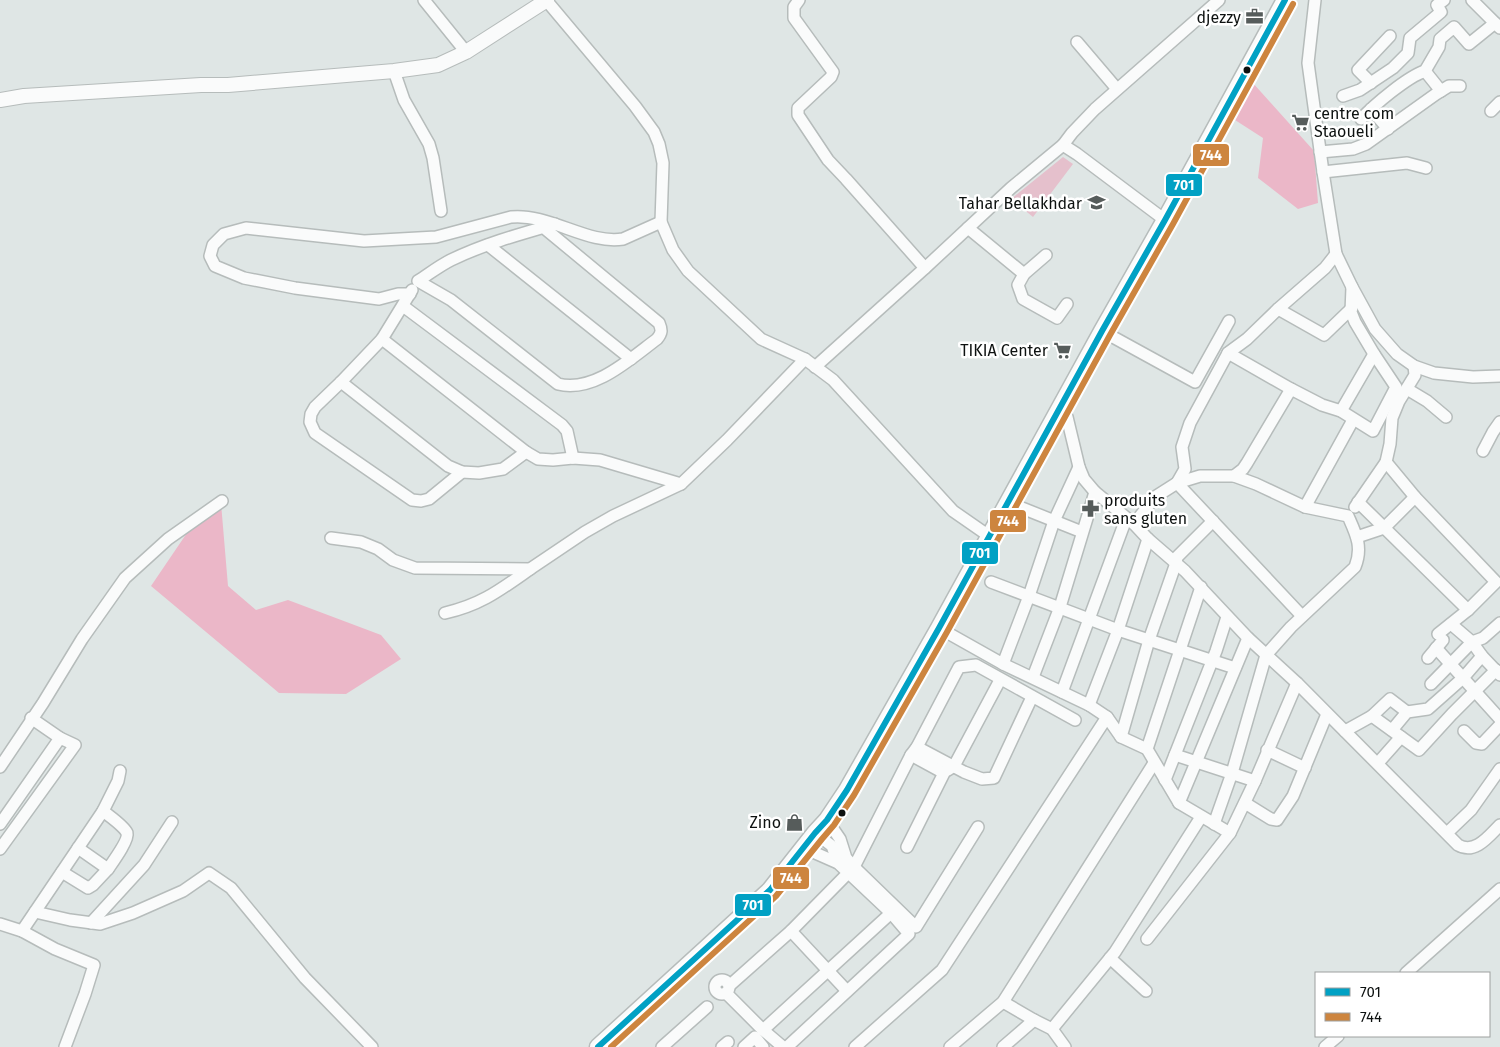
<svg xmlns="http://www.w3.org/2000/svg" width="1500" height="1047" viewBox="0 0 1500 1047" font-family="'Fira Sans',sans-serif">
<rect width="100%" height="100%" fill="#dfe6e5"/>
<path fill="#e5c0cc" d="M1063,157L1073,164L1033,217L1011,199Z"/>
<g fill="#ebb7c8">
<path d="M1252,82L1314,151L1318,203L1298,209L1258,178L1263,138L1235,120Z"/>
<path d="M221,503L228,586L256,610L288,600L381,635L401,659L346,694L279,693L151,586L191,527Z"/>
</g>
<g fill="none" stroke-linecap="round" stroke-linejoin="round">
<defs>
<g id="minor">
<path d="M424,0L466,52"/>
<path d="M546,0L635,106L654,132L659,144L663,163L661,222L673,250L688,271L761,339L805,359L833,380L953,511L989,536"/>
<path d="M799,0L794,7V18L833,72L831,77L798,108V115L828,160L846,179L925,268"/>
<path d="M1315,0L1308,63L1323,172L1336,254L1352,287L1375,329L1397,354L1414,366L1434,373L1473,377L1500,376"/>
<path d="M1472,0L1500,28"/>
<path d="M1077,42L1117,89"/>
<path d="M394,71L404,100L429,144L433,158L441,211"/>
<path d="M1425,71L1441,91"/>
<path d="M1371,83L1358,70L1390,36"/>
<path d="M1343,96L1360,90L1393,68L1408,53L1410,38L1441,12L1437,5L1444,0"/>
<path d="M1371,109L1388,129"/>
<path d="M1491,111L1500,102"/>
<path d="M1361,119C1374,105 1407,77 1425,71L1439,47L1440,39L1454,27L1469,44L1495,23"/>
<path d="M1320,152L1353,149L1366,144L1436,94L1449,86H1460"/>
<path d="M1323,172L1407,163L1426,168"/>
<path d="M1165,220L1077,154L1063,145L1072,133L1095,109L1219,0"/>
<path d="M543,227L659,323C662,330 662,333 657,339C630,359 594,393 558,384L451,300L418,281C429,274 439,266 451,260C484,244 520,234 555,224"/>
<path d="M968,228L1024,274"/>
<path d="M488,245L631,359"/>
<path d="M1046,255L1024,274L1018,285L1023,299L1057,318L1067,304"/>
<path d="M412,290L382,339L341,382L315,407L311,414L310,422L315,433L412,500L421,501L429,499L462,472"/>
<path d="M410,294H398L379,299L295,288L244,278L215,266L210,256L213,245L224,234L246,228L364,241L436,237L511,217C549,213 588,245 623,239L661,222"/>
<path d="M403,306L562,425L567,431L573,458"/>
<path d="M1278,309L1324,335L1352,308"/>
<path d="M1102,331L1195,382L1229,321"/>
<path d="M382,339L526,452L538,459L553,460L573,458L600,460L681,484"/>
<path d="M1228,353L1291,389L1322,405L1341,411L1373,431L1396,387L1374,354L1355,322L1351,312L1352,287"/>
<path d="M815,367L925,268L1011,188L1063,145"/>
<path d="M341,382L448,466L462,472L479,473L503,469L526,452"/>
<path d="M1407,389L1427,401L1446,417"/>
<path d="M1061,407L1067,417L1079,467L1084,479L1095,492L1134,524L1148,539L1185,571L1248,638L1297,683L1458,845C1475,855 1489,836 1500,825"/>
<path d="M1341,411L1374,354"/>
<path d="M1483,451L1493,432L1500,422"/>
<path d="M1386,462L1415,497L1496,582L1468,610"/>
<path d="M1234,476L1243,469L1247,463L1291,389"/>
<path d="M1007,502L1082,532"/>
<path d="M1358,502L1468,610L1438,634"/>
<path d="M1305,507L1353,420"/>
<path d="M1355,507L1386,462L1390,444L1392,418L1399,401L1415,375L1414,366"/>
<path d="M1134,524L1155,497L1177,483L1200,476H1234L1256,484L1305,507L1348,516C1356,534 1363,547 1355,567L1291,627L1266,655L1232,773L1214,824"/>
<path d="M1357,537L1384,528L1415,497"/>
<path d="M331,538L361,542L378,549L393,560L415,568L530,569L585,532L613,516L681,484L727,440L805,359"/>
<path d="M991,582L1118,630L1235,668"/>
<path d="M445,613C481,605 500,590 530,569"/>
<path d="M1302,616L1177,483L1185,469L1182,447L1190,423L1228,353L1247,339L1278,309L1325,268L1336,254"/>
<path d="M1451,624L1472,642L1482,656L1500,675"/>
<path d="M939,628L1003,664L1089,705L1107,717L1121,737L1147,749L1179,803L1230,833L1147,939"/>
<path d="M1436,648L1500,719"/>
<path d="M1428,658L1443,640"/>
<path d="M1003,664L1029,596L1054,521L1079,467"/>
<path d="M1033,677L1060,607L1095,492"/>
<path d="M1431,684L1472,642L1483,638L1500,623"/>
<path d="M1062,692L1126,519"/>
<path d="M1089,705L1118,630L1148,539"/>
<path d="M1372,716L1419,750L1452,714L1496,670"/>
<path d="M31,718L60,738"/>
<path d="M1392,730L1407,712L1428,709L1463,678L1482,656"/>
<path d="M1345,731L1372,716L1390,699L1407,712"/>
<path d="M1464,731L1476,743L1482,744L1500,725"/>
<path d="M1121,737L1149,640L1176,563L1177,557L1213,521"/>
<path d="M917,747L964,772L982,779L994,778L1032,697"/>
<path d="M1147,749L1201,587"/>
<path d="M1267,750L1305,768"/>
<path d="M1175,755L1255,781"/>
<path d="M1378,763L1401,737"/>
<path d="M0,767L43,703L82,639L125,578L168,539L222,501"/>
<path d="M948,770L954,766L1000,680"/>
<path d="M1165,780L1216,651L1227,617"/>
<path d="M1179,803L1248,638"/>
<path d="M1245,803L1271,819L1277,820L1293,796L1327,714"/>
<path d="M827,820L840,839L846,858L854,867L916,927L978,827"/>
<path d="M0,824L60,738L75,745L0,849"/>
<path d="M815,833L832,846L838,863"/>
<path d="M1230,833L1255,781L1297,683"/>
<path d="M1447,833L1471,810L1500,769"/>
<path d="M907,847L944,773L911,755"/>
<path d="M78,848L108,869C112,863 129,840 127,833C124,826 109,816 103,811"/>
<path d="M62,872L88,888L93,885L108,869"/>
<path d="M35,912L70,920L100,924L133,913L183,891L209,873L231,888L305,978L372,1047"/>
<path d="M91,923L144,865L172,822"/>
<path d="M0,924L22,931L55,949L94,965L85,994L65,1047"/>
<path d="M22,931L103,811L118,781L120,771"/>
<path d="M791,931L847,991"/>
<path d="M1110,958L1146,991"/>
<path d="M1406,973L1500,889"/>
<circle cx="722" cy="987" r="7"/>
<path d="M729,986L791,931L854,867L911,755L917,747L959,667L976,665L1075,720"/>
<path d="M726,993L763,1030L783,1047"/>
<path d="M1003,1002L1034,1020L1052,1029L1065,1047"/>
<path d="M1052,1029L1115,952L1201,817"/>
<path d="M763,1030L891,913"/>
<path d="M662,1047L707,1007"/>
<path d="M722,1047L728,1042"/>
<path d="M744,1047L755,1037L763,1047"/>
<path d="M787,1047L909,934L891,913L838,863L804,848"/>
<path d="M855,1047L942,970L1107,717"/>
<path d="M950,1047L1003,1002L1154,763"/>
<path d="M1003,1047L1034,1020"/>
<path d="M1325,1047L1338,1036"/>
</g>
<path id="major" d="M0,100L24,96L201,85H228L394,71L438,65L466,52L547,0"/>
<path id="highway" d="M598,1047L770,890L815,833L827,820L847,790L939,628L1102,331L1165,220L1285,0"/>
</defs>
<use href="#minor" stroke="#b6bcbb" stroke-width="14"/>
<use href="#major" stroke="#b6bcbb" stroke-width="16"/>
<use href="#highway" stroke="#b6bcbb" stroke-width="19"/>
<use href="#minor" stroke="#fafbfb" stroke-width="11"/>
<use href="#major" stroke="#fafbfb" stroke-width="14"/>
<use href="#highway" stroke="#fafbfb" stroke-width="16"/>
<defs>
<path id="bus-1" d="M598,1047L770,890L815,833L827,820L847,790L939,628L1102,331L1165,220L1285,0"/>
<path id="bus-2" d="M611,1047L776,896L822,839L834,825L854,795L947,632L1110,335L1173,224L1293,4"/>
</defs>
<use href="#bus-1" stroke="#fff" stroke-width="10"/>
<use href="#bus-2" stroke="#fff" stroke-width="10"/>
<use href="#bus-1" stroke="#01a1c4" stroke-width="6"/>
<use href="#bus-2" stroke="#cd853f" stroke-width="6"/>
</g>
<defs>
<symbol id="office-bare" viewBox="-9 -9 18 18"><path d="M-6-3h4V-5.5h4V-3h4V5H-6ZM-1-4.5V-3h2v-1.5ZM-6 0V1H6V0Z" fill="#565c5b" stroke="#fff" stroke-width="2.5" paint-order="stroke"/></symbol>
<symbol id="supermarket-bare" viewBox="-9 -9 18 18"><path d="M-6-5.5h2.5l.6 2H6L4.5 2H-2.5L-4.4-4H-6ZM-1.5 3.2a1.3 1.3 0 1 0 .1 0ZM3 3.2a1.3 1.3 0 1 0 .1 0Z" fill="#565c5b" stroke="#fff" stroke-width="2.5" paint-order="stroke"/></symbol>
<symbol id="school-bare" viewBox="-9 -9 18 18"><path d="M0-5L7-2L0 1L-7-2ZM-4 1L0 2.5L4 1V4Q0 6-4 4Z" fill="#565c5b" stroke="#fff" stroke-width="2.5" paint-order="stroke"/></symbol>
<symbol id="pharmacy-bare" viewBox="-9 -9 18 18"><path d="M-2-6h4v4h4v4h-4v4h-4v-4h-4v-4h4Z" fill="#565c5b" stroke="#fff" stroke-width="2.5" paint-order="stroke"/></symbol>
<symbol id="shop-bare" viewBox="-9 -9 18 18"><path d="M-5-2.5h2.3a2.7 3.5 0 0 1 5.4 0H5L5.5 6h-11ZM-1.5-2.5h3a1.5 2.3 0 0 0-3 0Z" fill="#565c5b" stroke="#fff" stroke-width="2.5" paint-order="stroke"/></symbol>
</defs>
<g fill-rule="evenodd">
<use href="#office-bare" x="1242" y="4" width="25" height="25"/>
<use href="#supermarket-bare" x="1288" y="110" width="25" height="25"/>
<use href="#school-bare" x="1084" y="190" width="25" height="25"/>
<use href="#supermarket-bare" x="1050" y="338" width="25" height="25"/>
<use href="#pharmacy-bare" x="1078" y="496" width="25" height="25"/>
<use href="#shop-bare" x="782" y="810" width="25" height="25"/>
</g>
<g fill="#0d1110" stroke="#fff" stroke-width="2">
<circle cx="1247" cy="70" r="4.5"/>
<circle cx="842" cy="813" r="4.5"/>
</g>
<g text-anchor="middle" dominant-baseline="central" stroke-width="5" stroke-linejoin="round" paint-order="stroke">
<g font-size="16" fill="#0d1110" stroke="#fff" text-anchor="end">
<text x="1241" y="17">djezzy</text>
<text x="1314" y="113" text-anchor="start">centre com<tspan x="1314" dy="18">Staoueli</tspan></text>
<text x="1082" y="203">Tahar Bellakhdar</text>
<text x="1048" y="350">TIKIA Center</text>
<text x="1104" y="500" text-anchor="start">produits<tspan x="1104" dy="18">sans gluten</tspan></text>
<text x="781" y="822">Zino</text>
</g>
</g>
<g stroke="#fff" stroke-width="2">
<rect x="1192" y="143" width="38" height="24" rx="5" fill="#cd853f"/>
<rect x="1165" y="173" width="38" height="24" rx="5" fill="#01a1c4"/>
<rect x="989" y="509" width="38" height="24" rx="5" fill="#cd853f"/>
<rect x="961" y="541" width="38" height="24" rx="5" fill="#01a1c4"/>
<rect x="772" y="866" width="38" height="24" rx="5" fill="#cd853f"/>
<rect x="734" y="893" width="38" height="24" rx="5" fill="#01a1c4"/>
</g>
<g font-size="14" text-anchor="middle" font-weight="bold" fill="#fff">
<text x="1211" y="160">744</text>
<text x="1184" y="190">701</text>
<text x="1008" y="526">744</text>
<text x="980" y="558">701</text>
<text x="791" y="883">744</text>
<text x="753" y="910">701</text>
</g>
<rect x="1315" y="972" width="175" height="65" fill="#ffffff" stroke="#9ea09f"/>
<rect x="1325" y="988" width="25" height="8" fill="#01a1c4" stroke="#9ea09f"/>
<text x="1360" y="997" font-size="15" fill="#0d1110">701</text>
<rect x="1325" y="1013" width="25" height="8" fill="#cd853f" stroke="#9ea09f"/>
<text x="1360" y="1022" font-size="15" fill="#0d1110">744</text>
</svg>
